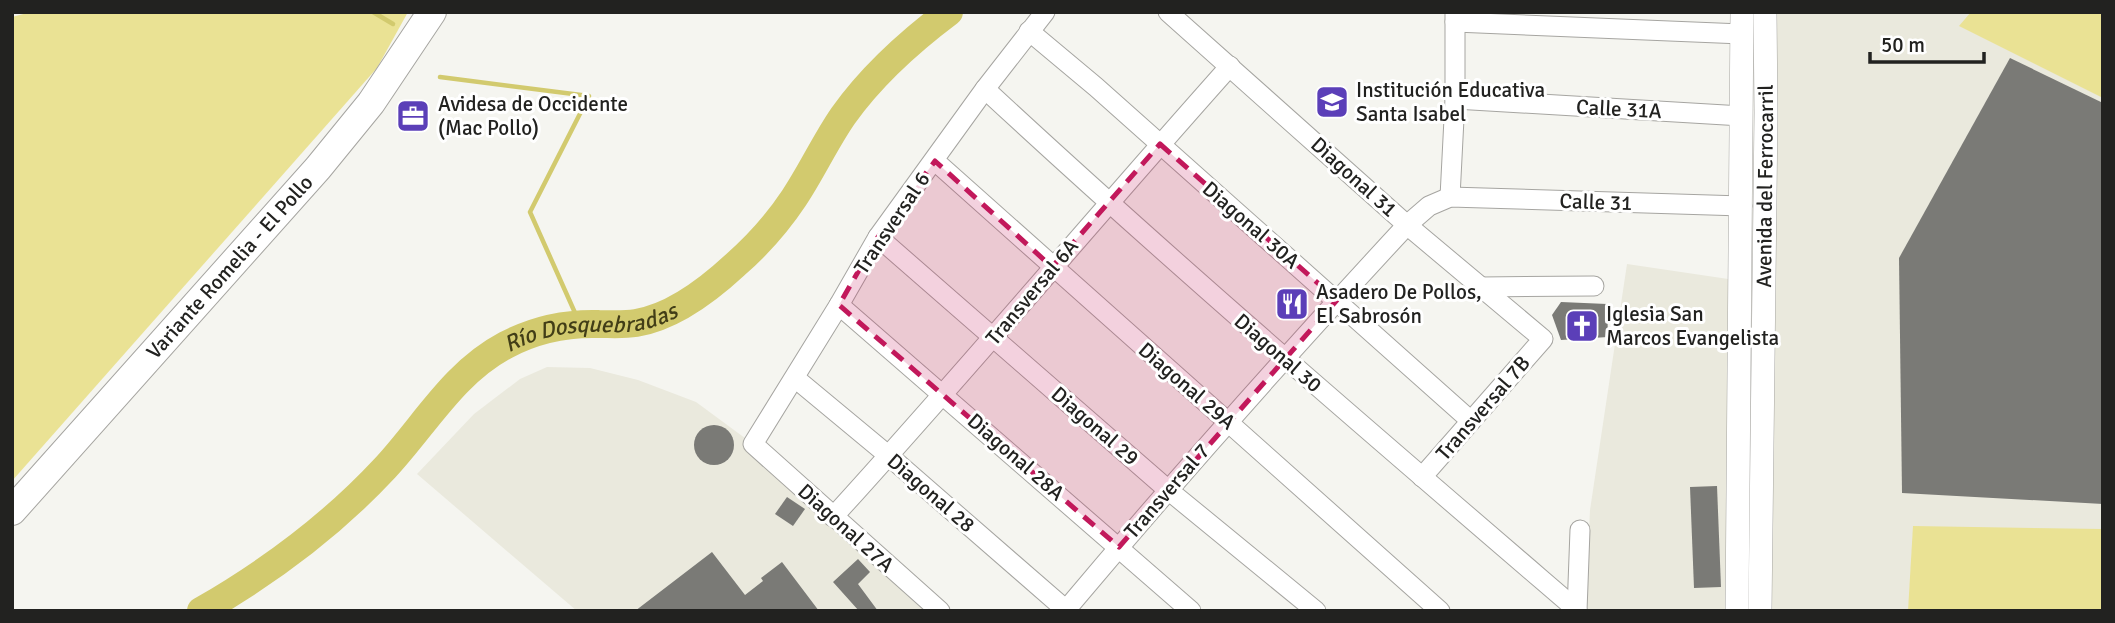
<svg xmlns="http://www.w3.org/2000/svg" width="2115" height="623" viewBox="0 0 2115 623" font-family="Signika,sans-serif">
<rect width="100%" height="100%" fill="#f5f5f0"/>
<g fill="#eae9dd">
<path d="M1765,12H2103V611H1760Z"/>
<path d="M1627,264L1735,280L1730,611H1585L1590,510Z"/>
<path d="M547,367L590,368L638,380L696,402L753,444L940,611H577L417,474L474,414L520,379Z"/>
</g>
<g fill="#eae294">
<path d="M31,12H408L377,68L12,481V17Z"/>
<path d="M1971,12H2103V98L1959,26Z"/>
<path d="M1913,526L2103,529V611H1908Z"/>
</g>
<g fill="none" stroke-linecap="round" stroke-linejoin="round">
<g stroke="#d2ca6e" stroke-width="4.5">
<path d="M373,12L393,24"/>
<path d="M440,77L589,96L530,212L580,324"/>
</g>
<path stroke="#d2ca6e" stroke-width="28" id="s1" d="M201,611C269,572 331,526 385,468C425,425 453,373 506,345C534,330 567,323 599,324C611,324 623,325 636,323C673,317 708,290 735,265C758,245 778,222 794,198C812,171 825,142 843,116C872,75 909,42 949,12"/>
</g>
<g fill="#7a7a76">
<path d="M2010,58L2103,103V504L1902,493L1899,258Z"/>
<path d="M1561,302L1607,304L1608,337L1561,340L1552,315Z"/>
<circle cx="714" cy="445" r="20"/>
<path d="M1717,486L1721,587L1694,588L1690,487Z"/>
<path d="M787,497L805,509L793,526L775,514Z"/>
<path d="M712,552L745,595L763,581L761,578L782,562L819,611H635Z"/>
<path d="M858,559L870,572L858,584L878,611H859L833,582Z"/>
</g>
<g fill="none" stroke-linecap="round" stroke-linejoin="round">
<defs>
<g id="minor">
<path d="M1168,12L1407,225L1543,339L1422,477"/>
<path d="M1455,22L1742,34"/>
<path d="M1029,31L1096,87L1471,421"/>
<path d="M985,89C1178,268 1378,439 1577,610"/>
<path d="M1455,99L1742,116"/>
<path d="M935,161L1440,611"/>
<path d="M1450,197L1455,99V12"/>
<path d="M878,237L1167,489L1316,611"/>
<path d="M1481,287L1594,286"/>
<path d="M839,305L1191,611"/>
<path d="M795,378L889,456L1066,610"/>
<path d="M833,517C968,369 1097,215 1230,66"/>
<path d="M940,611L753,444L839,305L878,237L985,89L1045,12"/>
<path d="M1065,611C1176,479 1290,351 1407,225L1429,206L1450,197L1742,206"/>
<path d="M1577,611L1580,530"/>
</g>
<g id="major">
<path d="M1737,611L1742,12"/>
<path id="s2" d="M1760,611L1766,113L1765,12"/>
</g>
<g id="highway">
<path id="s3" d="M12,511L318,168L371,103L432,12"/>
</g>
</defs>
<use href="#minor" stroke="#a6a5a1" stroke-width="21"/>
<use href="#major" stroke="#a6a5a1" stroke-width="24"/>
<use href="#highway" stroke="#a6a5a1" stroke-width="30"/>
<use href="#minor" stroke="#fff" stroke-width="19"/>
<use href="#major" stroke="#fff" stroke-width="23"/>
<use href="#highway" stroke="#fff" stroke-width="28"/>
</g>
<path fill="#c2185b" fill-opacity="0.2" stroke="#c2185b" stroke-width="5" stroke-dasharray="14 9" stroke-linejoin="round" d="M1160,144L1337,300L1119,547L839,305L878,237L935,161L1052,267Z"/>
<defs>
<symbol id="school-square" viewBox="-11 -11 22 22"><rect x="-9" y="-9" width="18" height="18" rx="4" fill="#5b3fb8" stroke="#fff"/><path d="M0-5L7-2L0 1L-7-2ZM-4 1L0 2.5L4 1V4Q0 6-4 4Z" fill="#fff"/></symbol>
<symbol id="office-square" viewBox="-11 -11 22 22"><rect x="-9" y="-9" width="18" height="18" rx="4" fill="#5b3fb8" stroke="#fff"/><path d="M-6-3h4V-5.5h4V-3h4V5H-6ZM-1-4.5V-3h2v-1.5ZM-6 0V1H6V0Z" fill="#fff"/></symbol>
<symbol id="restaurant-square" viewBox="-11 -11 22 22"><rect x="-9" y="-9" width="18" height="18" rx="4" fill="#5b3fb8" stroke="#fff"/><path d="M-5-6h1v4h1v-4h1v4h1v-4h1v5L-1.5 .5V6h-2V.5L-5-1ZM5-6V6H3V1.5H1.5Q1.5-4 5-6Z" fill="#fff"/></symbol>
<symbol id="church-square" viewBox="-11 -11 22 22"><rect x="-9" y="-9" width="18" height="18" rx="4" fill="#5b3fb8" stroke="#fff"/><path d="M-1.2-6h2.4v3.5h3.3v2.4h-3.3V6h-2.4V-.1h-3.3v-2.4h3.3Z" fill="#fff"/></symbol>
</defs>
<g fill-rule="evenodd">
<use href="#school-square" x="1313" y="83" width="38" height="38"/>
<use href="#office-square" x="394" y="97" width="38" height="38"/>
<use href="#restaurant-square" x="1273" y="285" width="38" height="38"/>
<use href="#church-square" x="1563" y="307" width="38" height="38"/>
</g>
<g text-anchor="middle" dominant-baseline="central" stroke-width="6" stroke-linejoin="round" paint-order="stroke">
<g font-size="21" fill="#222220" stroke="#fff" text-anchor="start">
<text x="1356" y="90">Institución Educativa<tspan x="1356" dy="24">Santa Isabel</tspan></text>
<text x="438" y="104">Avidesa de Occidente<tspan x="438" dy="24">(Mac Pollo)</tspan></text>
<text x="1316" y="292">Asadero De Pollos,<tspan x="1316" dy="24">El Sabrosón</tspan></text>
<text x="1606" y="314">Iglesia San<tspan x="1606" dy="24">Marcos Evangelista</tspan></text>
</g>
<g font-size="21" fill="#222220" stroke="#fff">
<text transform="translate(1619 109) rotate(3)">Calle 31A</text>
<text transform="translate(1354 177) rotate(42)">Diagonal 31</text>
<text stroke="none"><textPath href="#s2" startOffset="425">Avenida del Ferrocarril</textPath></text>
<text transform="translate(1596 202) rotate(2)">Calle 31</text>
<text transform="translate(892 223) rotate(-56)">Transversal 6</text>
<text transform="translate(1251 225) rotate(41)">Diagonal 30A</text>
<text stroke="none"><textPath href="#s3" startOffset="327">Variante Romelia - El Pollo</textPath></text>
<text transform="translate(1032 292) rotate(-50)">Transversal 6A</text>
<text transform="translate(1278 353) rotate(41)">Diagonal 30</text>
<text transform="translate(1187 386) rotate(41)">Diagonal 29A</text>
<text transform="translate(1483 408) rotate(-49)">Transversal 7B</text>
<text transform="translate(1095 426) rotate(41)">Diagonal 29</text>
<text transform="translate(1016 457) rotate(41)">Diagonal 28A</text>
<text transform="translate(1167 491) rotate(-49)">Transversal 7</text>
<text transform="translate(931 493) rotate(41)">Diagonal 28</text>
<text transform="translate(846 528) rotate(42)">Diagonal 27A</text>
</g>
<g font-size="23" font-style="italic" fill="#423e17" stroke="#fff">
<text stroke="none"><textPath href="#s1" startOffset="495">Río Dosquebradas</textPath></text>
</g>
</g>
<rect width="2115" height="623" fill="none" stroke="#222220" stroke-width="28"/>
<path d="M1870 52v10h114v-10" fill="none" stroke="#222220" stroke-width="3.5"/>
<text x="1881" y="52" font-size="21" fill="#222220" stroke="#ffffff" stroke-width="5" paint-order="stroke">50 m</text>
</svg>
